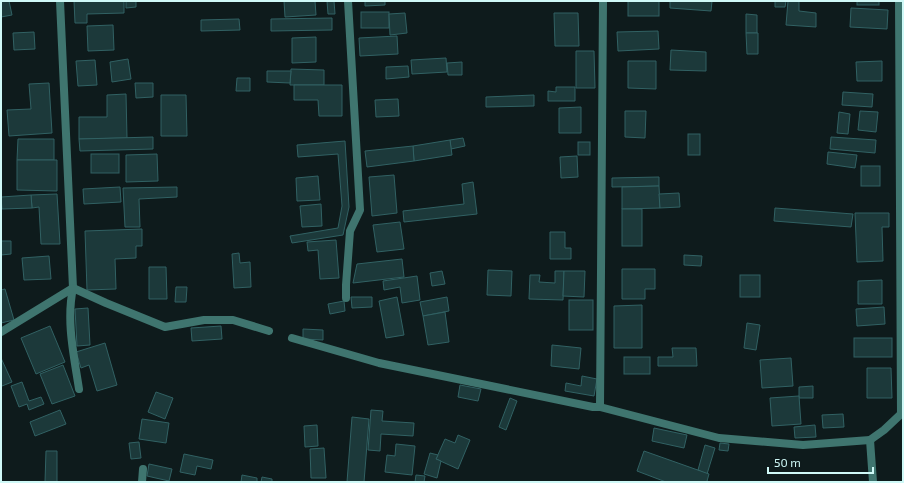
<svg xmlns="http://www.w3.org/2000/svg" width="904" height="483" viewBox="0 0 904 483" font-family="'Exo 2',sans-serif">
<rect width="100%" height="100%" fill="#0e1b1c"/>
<g fill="#1c393a" stroke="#316163">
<path d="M1,1H9L12,15L1,17Z"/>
<path d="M74,1H124V13L87,14V23H75Z"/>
<path d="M126,1H136V7L126,8Z"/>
<path d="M284,1H315L316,15L285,17Z"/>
<path d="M327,1H334L335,14H328Z"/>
<path d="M365,1H385V5L365,6Z"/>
<rect x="628" y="1" width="31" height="15"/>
<path d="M670,1H712L711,11L670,8Z"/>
<path d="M775,1H786L785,7H775Z"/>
<path d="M788,1H799V11L816,13V27L786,25Z"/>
<rect x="857" y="1" width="22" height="4"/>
<path d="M851,8L888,10L887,29L850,27Z"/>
<rect x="361" y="12" width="28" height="16"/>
<path d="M405,13L407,33L390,35L389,14Z"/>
<path d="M554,13H578L579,46H555Z"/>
<path d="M746,14L757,15V33H746Z"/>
<path d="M332,18V30L271,31V19Z"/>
<path d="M239,19L240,30L201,31V20Z"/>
<path d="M113,25L114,50L88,51L87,26Z"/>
<path d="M658,31L659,49L618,51L617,32Z"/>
<path d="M34,32L35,49L14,50L13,33Z"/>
<path d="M746,33H758V54H747Z"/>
<path d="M397,36L398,54L360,56L359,38Z"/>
<path d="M316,37V62L292,63V38Z"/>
<path d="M671,50L706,52V71L670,70Z"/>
<path d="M576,51H594L595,88H576Z"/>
<path d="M446,58L447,72L412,74L411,60Z"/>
<path d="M128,59L131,79L112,82L110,62Z"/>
<path d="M95,60L97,85L78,86L76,61Z"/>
<path d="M628,61H656V89L628,88Z"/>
<path d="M882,61V81H857L856,62Z"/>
<path d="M462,62V75H448L447,63Z"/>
<path d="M408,66L409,77L386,79V67Z"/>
<path d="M291,69L324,70V85H290Z"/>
<path d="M267,71H291L290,83L267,82Z"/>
<path d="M237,78H250V91H236Z"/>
<path d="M49,83L52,133L9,136L7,110L31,109L29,84Z"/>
<path d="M135,83H153V97L136,98Z"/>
<path d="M294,85H342V116H319L318,100H294Z"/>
<path d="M556,87H575V101H548V91L556,92Z"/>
<path d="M843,92L873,94L872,107L842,105Z"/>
<path d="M126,94L127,138L79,139V117H107V95Z"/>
<path d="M161,95H186L187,136H161Z"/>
<path d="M534,95V106L486,107V97Z"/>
<path d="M398,99L399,116L376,117L375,100Z"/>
<path d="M581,107V133H559V108Z"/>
<path d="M625,111H646L645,138L625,137Z"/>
<path d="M860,111L878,112L876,132L858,130Z"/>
<path d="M839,112L850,114L848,134L837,133Z"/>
<rect x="688" y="134" width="12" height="21"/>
<path d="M153,137V149L80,151L79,139Z"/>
<path d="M831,137L876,140L875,153L830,149Z"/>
<path d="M463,138L465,146L451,149L450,140Z"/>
<path d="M18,139H54V160H17Z"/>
<path d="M450,140L452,155L414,161L413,146Z"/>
<path d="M345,141L349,207L343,235L292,243L290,236L338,228L342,206L338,154L298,157L297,145Z"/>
<rect x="578" y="142" width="12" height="13"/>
<path d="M413,146L414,161L367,167L365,151Z"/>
<path d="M828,152L857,155L855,168L827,164Z"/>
<rect x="91" y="154" width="28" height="19"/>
<path d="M157,154L158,181L126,182V155Z"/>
<path d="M577,156L578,177L561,178L560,157Z"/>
<path d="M17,160H57V191L17,190Z"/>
<rect x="861" y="166" width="19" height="20"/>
<path d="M394,175L397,213L372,216L369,177Z"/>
<path d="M318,176L320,200L297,201L296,178Z"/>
<path d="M659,177V186L612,187V178Z"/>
<path d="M473,182L477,214L404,222L403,211L464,204L462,184Z"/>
<path d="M659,186L660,208L622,209V187Z"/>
<path d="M120,187L121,202L84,204L83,189Z"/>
<path d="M177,187V197L139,199L140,227H125L123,188Z"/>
<path d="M679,193L680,207L660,208L659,194Z"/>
<path d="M57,194L60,244H41L39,207L32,208L31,195Z"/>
<path d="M31,195L32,208L2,209L1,197Z"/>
<path d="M321,204L322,226L302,227L300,206Z"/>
<path d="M775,208L853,214L851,227L774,221Z"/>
<rect x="622" y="209" width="20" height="37"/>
<path d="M855,213H889V227H882L883,261L857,262Z"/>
<path d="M400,222L404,249L377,252L373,225Z"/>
<path d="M142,229V246H136V258L115,259L116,289L87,290L85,231Z"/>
<path d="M550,232H565V248H571V259H550Z"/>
<path d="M336,240L339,278L320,279L318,250L308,251L307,242Z"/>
<path d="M1,241H11V254L1,255Z"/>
<path d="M239,253L240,263L250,262L251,287L234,288L232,254Z"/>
<path d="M684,255L702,256L701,266L684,265Z"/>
<path d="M49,256L51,279L24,280L22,258Z"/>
<path d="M402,259L404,277L353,283L357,264Z"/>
<path d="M149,267H166L167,299H149Z"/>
<path d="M622,269H655V289H645V299H622Z"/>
<path d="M488,270L512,271L511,296L487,295Z"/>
<path d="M442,271L445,284L432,286L430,273Z"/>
<path d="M555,271H564L563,300L529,299L530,275H540L539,282L555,283Z"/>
<path d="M564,271H585L584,297L563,296Z"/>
<rect x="740" y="275" width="20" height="22"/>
<path d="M417,276L420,300L402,303L400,287L384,290L383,281Z"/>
<path d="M882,280V304H858V281Z"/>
<path d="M176,287H187L186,302H175Z"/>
<path d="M5,289L14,320L1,323V290Z"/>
<path d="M351,297H372V307L352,308Z"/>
<path d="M397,297L404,335L386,338L379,301Z"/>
<path d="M447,297L449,311L423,316L420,302Z"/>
<rect x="569" y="300" width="24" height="30"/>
<path d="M344,301L345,311L330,314L328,304Z"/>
<path d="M642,305V348H614V306Z"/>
<path d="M884,307L885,324L857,326L856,309Z"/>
<path d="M88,308L90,345L77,346L75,309Z"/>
<path d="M445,312L449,342L428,345L423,316Z"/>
<path d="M747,323L760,325L756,350L744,348Z"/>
<path d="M50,326L65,362L36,374L21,338Z"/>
<path d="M221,326L222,339L192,341L191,328Z"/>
<path d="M303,329L323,330V340L303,339Z"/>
<rect x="854" y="338" width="38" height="19"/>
<path d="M105,343L117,385L97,391L89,365L81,368L76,352Z"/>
<path d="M552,345L581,348L579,369L551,366Z"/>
<path d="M672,348H696L697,366H658V357H673Z"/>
<rect x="624" y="357" width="26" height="17"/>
<path d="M1,358L12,382L2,386L1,384Z"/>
<path d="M791,358L793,386L762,388L760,360Z"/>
<path d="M63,365L75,396L52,404L40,374Z"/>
<path d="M867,368H891L892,398H867Z"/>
<path d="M582,376L597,379L594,396L565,391L566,383L581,386Z"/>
<path d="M22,382L29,401L41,397L44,404L29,410L27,404L19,407L11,386Z"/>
<path d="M460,385L481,389L478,401L458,397Z"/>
<path d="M813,386V398H799V387Z"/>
<path d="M156,392L173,398L165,419L148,412Z"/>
<path d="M799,396L801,424L772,426L770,398Z"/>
<path d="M510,398L517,401L506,430L499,427Z"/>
<path d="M60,410L66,424L35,436L30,422Z"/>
<path d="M371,410L383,411L382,421L414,423L413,436L381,434L380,451L368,450Z"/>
<path d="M843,414L844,427L823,428L822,415Z"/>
<path d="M352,417L369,419L364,482H347Z"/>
<path d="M142,419L169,423L166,443L139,439Z"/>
<path d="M317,425L318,446L305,447L304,426Z"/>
<path d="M815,425L816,437L795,438L794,427Z"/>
<path d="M654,428L687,435L684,448L652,441Z"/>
<path d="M458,435L470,440L458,469L436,459L445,439L455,443Z"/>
<path d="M139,442L141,458L131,459L129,443Z"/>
<path d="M720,443L729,444L728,451L719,450Z"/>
<path d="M396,444L415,446L412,475L385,472L387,455L395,456Z"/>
<path d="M705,445L715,448L707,474L698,470Z"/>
<path d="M324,448L326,478H311L310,449Z"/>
<path d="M46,451H57V482H45Z"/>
<path d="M644,451L709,474L707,481L710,482H666L637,471Z"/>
<path d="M430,453L438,455L436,459L441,461L437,478L424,474Z"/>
<path d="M184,454L213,460L211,469L197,466L195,475L180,472Z"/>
<path d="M149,464L172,469L169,481L147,476Z"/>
<path d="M242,475L257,478V482H241Z"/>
<path d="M416,475L425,476L424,482H415Z"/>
<path d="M262,477L272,479V482H261Z"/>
</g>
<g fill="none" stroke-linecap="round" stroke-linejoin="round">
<g stroke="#3f756f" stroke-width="8">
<path d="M870,440L873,482"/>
<path d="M142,482L143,469"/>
</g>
<g stroke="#3f756f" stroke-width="8">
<path d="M60,1L73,288C66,321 74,356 79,389"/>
<path d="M346,298V285L350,231L360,210L348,1"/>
<path d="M1,332L73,288L106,303L165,327L204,320H233L269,331"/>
<path d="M292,338L379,363L593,407H600L719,438L803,445L870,440L884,430L901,414L899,1"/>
<path d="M600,407L603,1"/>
</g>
</g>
<rect width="904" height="483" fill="none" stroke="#cff9f7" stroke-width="4"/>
<path d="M768 467v6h105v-6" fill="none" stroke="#cff9f7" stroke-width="2"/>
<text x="774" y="467" font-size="12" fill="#cff9f7" stroke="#0e1b1c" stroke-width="3" paint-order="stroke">50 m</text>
</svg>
